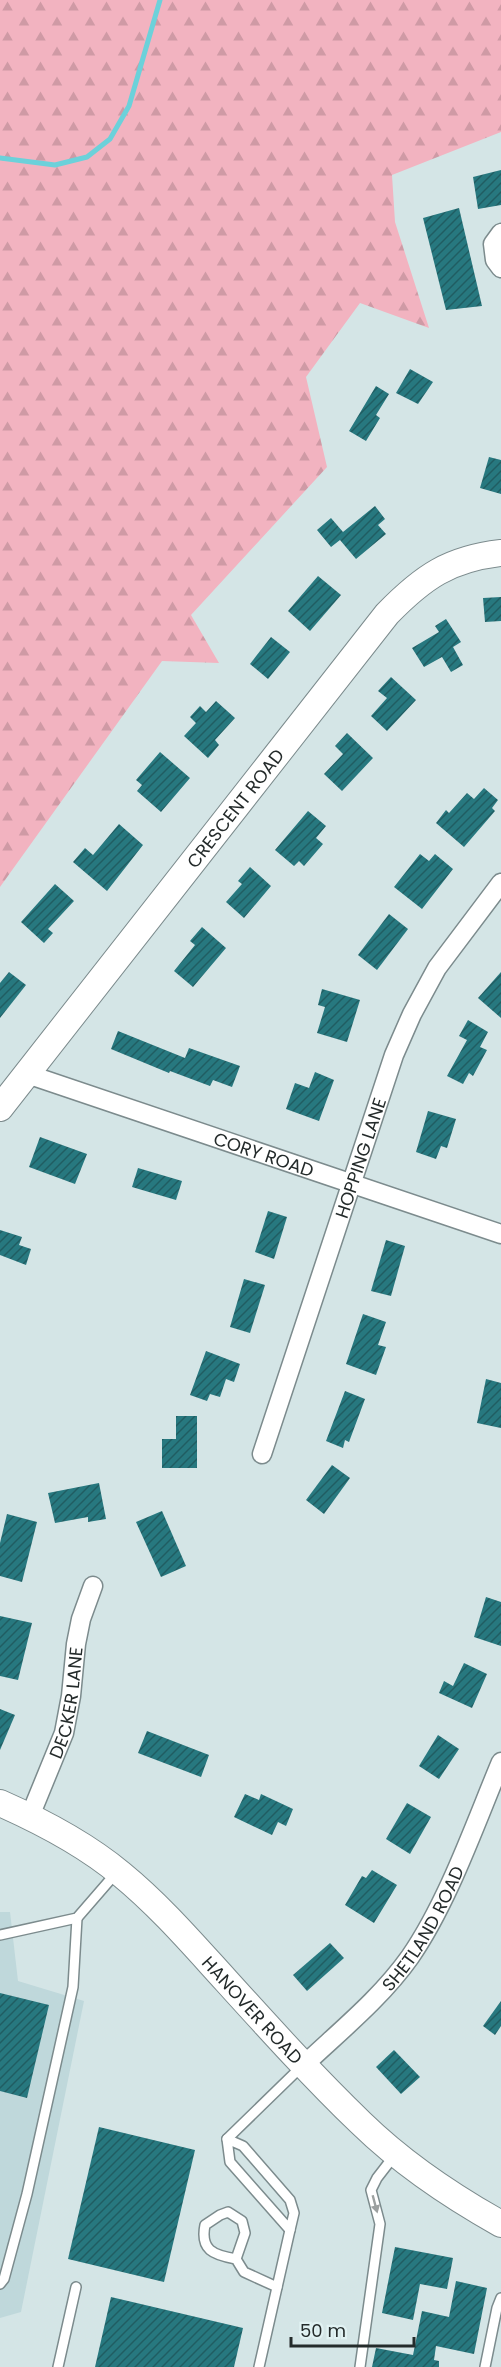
<svg xmlns="http://www.w3.org/2000/svg" width="501" height="2367" viewBox="0 0 501 2367" font-family="Poppins,sans-serif">
<defs>
<pattern id="forest-firs" width="22" height="20" patternUnits="userSpaceOnUse" patternTransform="scale(1.5)"><rect width="22" height="20" fill="#f2b3c0"/><path d="M5 1l3.5 6h-7zM16 11l3.5 6h-7z" fill="#cf9aa5"/></pattern>
<pattern id="building-hatch" width="6" height="6" patternUnits="userSpaceOnUse" patternTransform="scale(1.5)"><rect width="6" height="6" fill="#27787f"/><path d="M-1 1l2-2M0 6l6-6M5 7l2-2" fill="none" stroke="#205d62"/></pattern>
</defs>
<rect width="100%" height="100%" fill="#d4e5e6"/>
<path fill="#bfd8db" d="M0,1912H10L18,1981L84,2001L21,2312L0,2318Z"/>
<path fill="url(#forest-firs)" d="M0,0H501V132L392,175L395,222L429,328L360,303L306,377L327,467L191,615L219,663L162,661L0,887Z"/>
<g fill="none" stroke-linecap="round" stroke-linejoin="round">
<path stroke="#6cd1da" stroke-width="5" d="M0,158L55,165L87,157L110,139L129,106L160,0"/>
</g>
<g fill="url(#building-hatch)">
<path d="M501,170V205L478,209L473,177Z"/>
<path d="M459,208L482,306L446,310L423,218Z"/>
<path d="M410,369L433,382L418,404L396,393Z"/>
<path d="M376,386L389,394L376,415L380,418L366,441L349,431Z"/>
<path d="M489,457L501,460V494L480,488Z"/>
<path d="M375,506L385,519L378,525L386,534L356,559L340,540L331,547L317,530L331,518L343,532Z"/>
<path d="M318,576L341,595L310,631L288,611Z"/>
<path d="M501,597V621L485,622L483,598Z"/>
<path d="M446,619L461,642L453,647L463,665L451,672L442,657L424,667L412,648L439,632L435,626Z"/>
<path d="M271,637L290,652L268,679L250,664Z"/>
<path d="M391,677L416,700L387,731L371,716L387,698L378,691Z"/>
<path d="M216,701L235,718L215,740L219,745L208,758L184,736L196,723L190,717L200,706L206,712Z"/>
<path d="M347,733L373,758L342,791L324,774L343,754L335,746Z"/>
<path d="M160,752L190,778L161,812L137,791L142,785L136,780Z"/>
<path d="M484,788L498,800L492,808L495,811L464,847L436,823L446,810L449,813L467,793L474,799Z"/>
<path d="M308,811L326,826L316,838L323,844L304,866L299,861L294,866L275,850Z"/>
<path d="M119,824L143,845L107,891L73,862L85,848L93,855Z"/>
<path d="M420,854L429,861L435,854L453,869L422,909L394,887Z"/>
<path d="M250,867L271,886L244,918L226,902L242,884L238,881Z"/>
<path d="M55,884L74,901L48,929L53,933L44,943L21,922Z"/>
<path d="M389,914L408,929L377,970L358,955Z"/>
<path d="M202,927L226,948L193,987L174,971L195,945L190,941Z"/>
<path d="M9,972L26,985L0,1018V983Z"/>
<path d="M501,972V1018L478,998Z"/>
<path d="M322,989L360,1000L347,1042L317,1033L325,1007L318,1005Z"/>
<path d="M468,1020L488,1032L480,1047L487,1050L473,1076L469,1073L463,1084L447,1076L467,1040L459,1036Z"/>
<path d="M118,1031L185,1058L189,1048L240,1066L232,1087L213,1080L210,1086L170,1071L169,1073L111,1049Z"/>
<path d="M315,1072L334,1080L319,1121L286,1109L295,1083L309,1088Z"/>
<path d="M428,1111L456,1119L447,1148L441,1146L436,1159L416,1152Z"/>
<path d="M40,1137L87,1154L75,1184L29,1167Z"/>
<path d="M138,1168L182,1181L176,1200L132,1187Z"/>
<path d="M268,1211L287,1217L274,1259L255,1252Z"/>
<path d="M0,1230L22,1237L19,1245L31,1249L26,1265L0,1255Z"/>
<path d="M386,1240L405,1246L391,1296L371,1291Z"/>
<path d="M244,1279L265,1285L250,1333L230,1327Z"/>
<path d="M363,1314L386,1322L378,1345L386,1347L376,1375L346,1364Z"/>
<path d="M206,1351L240,1364L234,1382L226,1379L220,1397L210,1394L207,1401L190,1395Z"/>
<path d="M486,1379L501,1383V1428L477,1423Z"/>
<path d="M345,1391L365,1399L349,1442L345,1440L343,1448L326,1441Z"/>
<path d="M176,1416H197V1468H162V1439H176Z"/>
<path d="M332,1465L350,1478L324,1514L306,1500Z"/>
<path d="M99,1483L106,1519L88,1522V1517L55,1523L48,1493Z"/>
<path d="M162,1511L186,1566L161,1577L136,1522Z"/>
<path d="M7,1514L37,1522L22,1582L0,1576V1543Z"/>
<path d="M486,1597L501,1602V1646L474,1637Z"/>
<path d="M0,1616L32,1623L18,1680L0,1676Z"/>
<path d="M464,1663L487,1674L472,1708L439,1693L444,1681L453,1686Z"/>
<path d="M0,1709L15,1715L0,1750Z"/>
<path d="M147,1731L209,1755L201,1777L138,1753Z"/>
<path d="M438,1735L459,1749L439,1779L419,1766Z"/>
<path d="M245,1794L259,1800L261,1794L293,1809L286,1826L278,1822L272,1835L234,1817Z"/>
<path d="M407,1803L431,1817L410,1854L386,1839Z"/>
<path d="M372,1870L397,1885L374,1923L345,1905L362,1876L366,1878Z"/>
<path d="M330,1943L344,1958L307,1991L293,1975Z"/>
<path d="M0,1993L49,2005L27,2098L0,2091Z"/>
<path d="M501,2001V2026L495,2035L483,2026Z"/>
<path d="M394,2050L420,2077L401,2094L376,2067Z"/>
<path d="M99,2127L195,2150L164,2282L68,2259Z"/>
<path d="M395,2247L453,2258L447,2289L420,2284L413,2320L382,2313Z"/>
<path d="M456,2281L487,2288L474,2354L436,2346L434,2360L439,2361V2367H372L376,2348L413,2355L422,2311L449,2317Z"/>
<path d="M111,2297L243,2328L234,2367H95Z"/>
</g>
<g fill="none" stroke-linecap="round" stroke-linejoin="round">
<defs>
<g id="lane">
<path d="M0,1935L77,1918L116,1873"/>
<path d="M227,2139L243,2146L290,2200L294,2213L290,2230L230,2162Z"/>
<path d="M227,2139L302,2066"/>
<path d="M236,2259L245,2233L242,2221L228,2212L220,2215L205,2225C200,2250 213,2255 236,2259L244,2272L277,2287"/>
<path d="M0,2284L4,2279L27,2194L73,1987L77,1918"/>
<path d="M58,2367L76,2287"/>
<path d="M259,2367L290,2230"/>
<path d="M360,2367L380,2224L371,2190L377,2178L394,2156"/>
<path d="M485,2367L497,2308L501,2298"/>
</g>
<g id="street">
<path d="M501,233L493,244L495,260L501,268"/>
<path id="s1" d="M27,1074L501,1234"/>
<path id="s2" d="M262,1454L394,1055L412,1014L437,968L501,883"/>
<path id="s3" d="M30,1816L64,1733L71,1696L76,1644L81,1619L93,1586"/>
<path id="s4" d="M304,2065C340,2031 381,1998 410,1957C448,1902 475,1824 501,1762"/>
</g>
<g id="secondary">
<path id="s5" d="M0,1108L387,614C423,577 449,559 501,553"/>
<path id="s6" d="M0,1803C43,1822 85,1844 121,1874C154,1901 183,1933 211,1964C260,2018 309,2073 361,2123C402,2163 451,2196 501,2224"/>
</g>
</defs>
<use href="#lane" stroke="#7c8b8d" stroke-width="12"/>
<use href="#street" stroke="#7c8b8d" stroke-width="21"/>
<use href="#secondary" stroke="#7c8b8d" stroke-width="28"/>
<use href="#lane" stroke="#fff" stroke-width="9"/>
<use href="#street" stroke="#fff" stroke-width="18"/>
<use href="#secondary" stroke="#fff" stroke-width="26"/>
</g>
<defs><path id="oneway-solid" d="M-6-.8H1V-3.2L6.5 0L1 3.2V.8H-6Z" transform="scale(1.5)"/></defs>
<use fill="#9ca0a0" href="#oneway-solid" transform="translate(375 2204) rotate(75)"/>
<g text-anchor="middle" dominant-baseline="central" stroke-width="6" stroke-linejoin="round" paint-order="stroke">
<g font-size="18" fill="#242b2b" stroke="#e1f2f3">
<text stroke="none"><textPath href="#s5" startOffset="381">CRESCENT ROAD</textPath></text>
<text stroke="none"><textPath href="#s1" startOffset="250">CORY ROAD</textPath></text>
<text stroke="none"><textPath href="#s2" startOffset="312">HOPPING LANE</textPath></text>
<text stroke="none"><textPath href="#s3" startOffset="120">DECKER LANE</textPath></text>
<text stroke="none"><textPath href="#s4" startOffset="183">SHETLAND ROAD</textPath></text>
<text stroke="none"><textPath href="#s6" startOffset="330">HANOVER ROAD</textPath></text>
</g>
</g>
<path d="M291 2337v9h123v-9" fill="none" stroke="#242b2b" stroke-width="3"/>
<text x="300" y="2337" font-size="18" fill="#242b2b" stroke="#e1f2f3" stroke-width="4.5" paint-order="stroke">50 m</text>
</svg>
